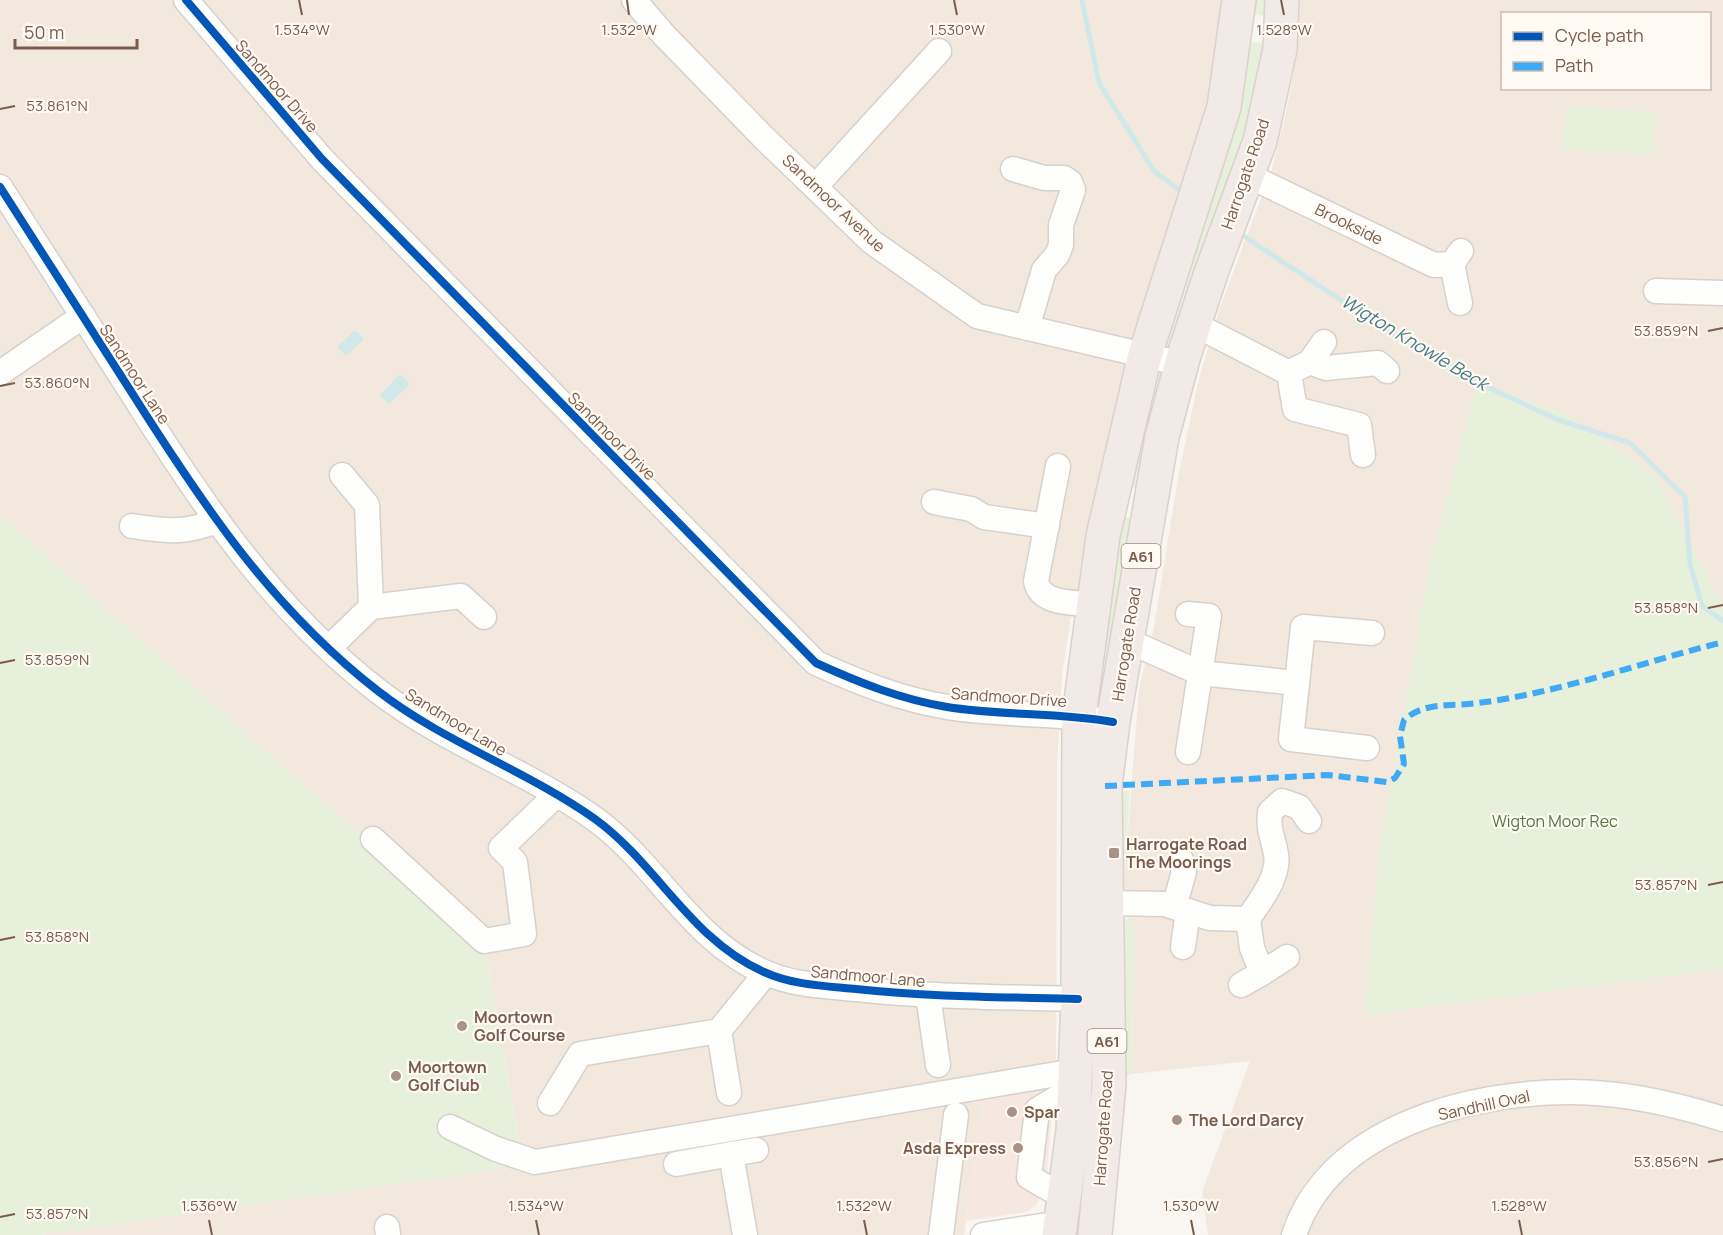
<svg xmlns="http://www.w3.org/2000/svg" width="1723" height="1235" viewBox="0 0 1723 1235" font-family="Manrope,sans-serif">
<rect width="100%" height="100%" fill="#f9f5f0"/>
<g fill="#f2e8de" fill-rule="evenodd">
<path d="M0,0H1230L1215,105L1081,616H1071L1062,675L1057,764L1056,1068L521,1152L485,946L0,515Z"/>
<path d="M1299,0H1723V1235H1208L1202,1192L1250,1061L1132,1074L1134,924L1124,883L1139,689L1154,627L1178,478L1199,378L1219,310L1272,169L1286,113L1296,60ZM1502,14H1710V88H1502Z"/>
<path d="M984,1093L964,1235H41L523,1166Z"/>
</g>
<path fill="#f6e8e1" d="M1055,1081L1046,1179L1038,1203L1030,1210L1022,1213L966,1221L984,1093Z"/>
<g fill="#e7f0db">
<path d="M1248,0H1269L1267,13L1262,16L1252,14Z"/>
<path d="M1243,42L1271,43L1266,73L1173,348L1166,347L1160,341Z"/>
<path d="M1566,106L1656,112L1653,155L1563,149Z"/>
<path d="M1159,371L1165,372L1144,488L1123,486L1129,459Z"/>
<path d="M1477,382L1567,414L1655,476L1723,606V969L1365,1015L1379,854L1428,573Z"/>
<path d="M0,515L485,946L523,1166L41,1235H0Z"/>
<path d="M1117,516L1139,520L1114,650L1105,661L1101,694L1095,693Z"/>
<path d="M1121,791H1130L1124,883L1121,874Z"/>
<path d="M1132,916L1134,924L1132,1074L1124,1077L1120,923Z"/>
</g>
<g fill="#d0e8ea">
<path d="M354,331L360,334L363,340L346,356L337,347Z"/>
<path d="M400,374L410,384L389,404L380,395Z"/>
</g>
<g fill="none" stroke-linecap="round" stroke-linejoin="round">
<g stroke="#d0e8ea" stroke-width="5">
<path d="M1082,0L1099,83L1154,171L1185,194"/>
<path d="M1245,237L1347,304L1460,374L1556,419L1630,443L1685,497L1690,564L1702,606L1723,621"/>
</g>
<defs>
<g id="minor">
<path d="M186,0L322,159L816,663C860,683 900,699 947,707C1002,716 1058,712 1113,722"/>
<path d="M634,0L663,34L763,137L872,242L977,316L1182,364"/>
<path d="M1013,169L1044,178H1064L1070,182L1073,190L1061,225V245L1057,255L1044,270L1027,328"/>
<path d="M1247,175L1434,265L1452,264L1461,251"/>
<path d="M0,187C44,256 88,325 132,393C203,505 272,609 378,691C445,743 526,770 595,819C657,864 691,940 764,972C792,985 825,986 856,989C930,997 1004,997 1078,999"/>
<path d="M815,187L939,51"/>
<path d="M1452,264L1460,303"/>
<path d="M1656,291L1723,293"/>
<path d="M1194,324L1289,373L1295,409L1359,425L1363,455"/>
<path d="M1310,362L1326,368L1378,363L1387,371"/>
<path d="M1296,369L1310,362L1324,342"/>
<path d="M0,373L83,316"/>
<path d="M1058,466L1036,581C1040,605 1074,602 1094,605"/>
<path d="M934,502L971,509L984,517L1047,526"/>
<path d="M132,526C165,531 185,534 216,521"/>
<path d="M371,607L461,596L484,617"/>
<path d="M1188,614L1209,616L1188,752"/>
<path d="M1126,640L1200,673L1297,683"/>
<path d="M329,648L371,607L367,505L342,475"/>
<path d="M1367,748L1291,739L1303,627L1372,633"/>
<path d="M373,839L484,941L524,934L515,862L501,848L556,795"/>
<path d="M1104,903L1165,904L1210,918L1248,919C1259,902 1280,877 1276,854C1273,837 1268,831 1270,812L1282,801L1299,807L1309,821"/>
<path d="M1174,907L1184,872L1181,860"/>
<path d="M1183,947L1188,911"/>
<path d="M1262,973L1287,957"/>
<path d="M1241,985L1262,973L1252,948L1248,919"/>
<path d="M928,995L938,1065"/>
<path d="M719,1031L729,1093"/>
<path d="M550,1103L580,1054L719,1031L766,973"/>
<path d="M450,1127L496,1149L535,1162L1075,1071"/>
<path d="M731,1154L756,1150"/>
<path d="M676,1164L731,1154L745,1235"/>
<path d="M1064,1197L1029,1177L1037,1110L1075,1087"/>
<path d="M387,1227L388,1235"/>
<path d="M941,1235L956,1115"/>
<path d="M983,1235L1061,1223"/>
<path d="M1294,1235C1330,1127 1470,1092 1571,1092C1622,1092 1675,1104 1723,1119"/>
</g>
<g id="highway">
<path d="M1059,1235L1073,1131L1078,999L1079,716L1103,536L1145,355L1224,107L1239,0"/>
<path d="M1095,1235L1109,1084L1105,786L1113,722L1162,437L1184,355L1211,273L1260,141L1280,49L1282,0"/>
</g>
</defs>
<use href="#minor" stroke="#d7d1cb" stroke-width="27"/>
<use href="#highway" stroke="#dad1cc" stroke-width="36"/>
<use href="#minor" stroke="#fefefd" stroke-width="24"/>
<use href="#highway" stroke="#f2eae7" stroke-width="33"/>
<path stroke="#3fa9f5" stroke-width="6" stroke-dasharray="12 6" stroke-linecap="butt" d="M1105,786L1328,775L1387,782L1395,778L1404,764L1400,736L1404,720C1425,701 1451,707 1478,703C1558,693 1644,662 1723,642"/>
<defs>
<g id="cycleway">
<path d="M186,0L322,159L816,663C860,683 900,699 947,707C1002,716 1058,712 1113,722"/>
<path d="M0,187C44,256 88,325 132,393C203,505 272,609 378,691C445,743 526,770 595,819C657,864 691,940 764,972C792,985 825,986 856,989C930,997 1004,997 1078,999"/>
</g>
</defs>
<use href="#cycleway" stroke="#fffaf3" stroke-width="11"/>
<use href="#cycleway" stroke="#0057b8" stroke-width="8"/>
</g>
<path fill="none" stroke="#7a5c4d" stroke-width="2" d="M299,0L302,15M627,0L629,15M954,0L957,15M1281,0L1284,15M0,109L15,106M1708,331L1723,328M0,386L15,383M1708,608L1723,605M0,663L15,660M1708,885L1723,882M0,940L15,937M1708,1162L1723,1159M0,1217L15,1214M209,1220L212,1235M536,1220L539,1235M864,1220L867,1235M1191,1220L1194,1235M1519,1220L1522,1235"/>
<g fill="#a69286" stroke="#fffaf3" stroke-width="2">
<rect x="1108" y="847" width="12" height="12" rx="3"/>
<circle cx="462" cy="1026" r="6"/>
<circle cx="396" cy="1076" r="6"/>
<circle cx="1012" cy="1112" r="6"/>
<circle cx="1177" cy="1120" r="6"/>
<circle cx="1018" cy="1148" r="6"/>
</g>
<g text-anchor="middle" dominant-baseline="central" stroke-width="4.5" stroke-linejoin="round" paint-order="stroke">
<g fill="#fffaf3" stroke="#a28b7f" stroke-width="1.5">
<rect x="1121.5" y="544" width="39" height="24" rx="4.5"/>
<rect x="1087.5" y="1029" width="39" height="24" rx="4.5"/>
</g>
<g font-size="15" font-weight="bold" fill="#7a5c4d">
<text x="1141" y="556">A61</text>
<text x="1107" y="1041">A61</text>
</g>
<g font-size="16" fill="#7a5c4d" stroke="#fffaf3">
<text transform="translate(277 86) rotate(49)">Sandmoor Drive</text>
<text transform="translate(1245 174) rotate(-71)">Harrogate Road</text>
<text transform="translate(834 203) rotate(43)">Sandmoor Avenue</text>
<text transform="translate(1349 224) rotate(26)">Brookside</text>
<text transform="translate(135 374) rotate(57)">Sandmoor Lane</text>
<text transform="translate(612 436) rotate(45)">Sandmoor Drive</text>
<text transform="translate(1126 644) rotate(-81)">Harrogate Road</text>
<text transform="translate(1009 697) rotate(4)">Sandmoor Drive</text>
<text transform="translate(456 722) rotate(31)">Sandmoor Lane</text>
<text transform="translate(868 976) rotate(5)">Sandmoor Lane</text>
<text transform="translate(1484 1105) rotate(-12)">Sandhill Oval</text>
<text transform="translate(1103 1128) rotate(-86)">Harrogate Road</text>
</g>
<g font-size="16" fill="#537a41" stroke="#fffaf3">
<text x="1555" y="821">Wigton Moor Rec</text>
</g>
<g font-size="16" font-weight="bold" fill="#7a5c4d" stroke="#fffaf3" text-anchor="start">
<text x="1126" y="844">Harrogate Road<tspan x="1126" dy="18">The Moorings</tspan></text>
<text x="474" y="1017">Moortown<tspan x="474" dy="18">Golf Course</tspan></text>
<text x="408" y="1067">Moortown<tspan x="408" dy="18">Golf Club</tspan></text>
<text x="1024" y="1112">Spar</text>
<text x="1189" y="1120">The Lord Darcy</text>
<text x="1006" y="1148" text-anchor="end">Asda Express</text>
</g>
<g font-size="18" font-style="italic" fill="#437c86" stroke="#fffaf3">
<text transform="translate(1415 342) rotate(31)">Wigton Knowle Beck</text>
</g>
</g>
<g font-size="15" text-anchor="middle" fill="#7a5c4d" stroke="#fffaf3" stroke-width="4.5" stroke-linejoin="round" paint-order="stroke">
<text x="302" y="35">1.534°W</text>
<text x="629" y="35">1.532°W</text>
<text x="957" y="35">1.530°W</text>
<text x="1284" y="35">1.528°W</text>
<text x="57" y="111">53.861°N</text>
<text x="1666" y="336">53.859°N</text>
<text x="57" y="388">53.860°N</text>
<text x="1666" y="613">53.858°N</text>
<text x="57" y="665">53.859°N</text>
<text x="1666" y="890">53.857°N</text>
<text x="57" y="942">53.858°N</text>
<text x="1666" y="1167">53.856°N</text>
<text x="209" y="1211">1.536°W</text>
<text x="536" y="1211">1.534°W</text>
<text x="864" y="1211">1.532°W</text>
<text x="1191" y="1211">1.530°W</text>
<text x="1519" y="1211">1.528°W</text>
<text x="57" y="1219">53.857°N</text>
</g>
<rect x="1501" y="12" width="210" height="78" fill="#fffaf3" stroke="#cabbb1" stroke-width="1.5"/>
<rect x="1513" y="32" width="30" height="9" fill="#0057b8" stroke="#cabbb1" stroke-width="1.5"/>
<text x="1555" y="42" font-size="18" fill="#7a5c4d">Cycle path</text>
<rect x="1513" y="62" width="30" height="9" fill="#3fa9f5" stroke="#cabbb1" stroke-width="1.5"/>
<text x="1555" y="72" font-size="18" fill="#7a5c4d">Path</text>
<path d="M15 39v9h122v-9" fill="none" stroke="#7a5c4d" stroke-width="3"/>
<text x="24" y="39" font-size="18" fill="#7a5c4d" stroke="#fffaf3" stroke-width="4.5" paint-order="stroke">50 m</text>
</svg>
